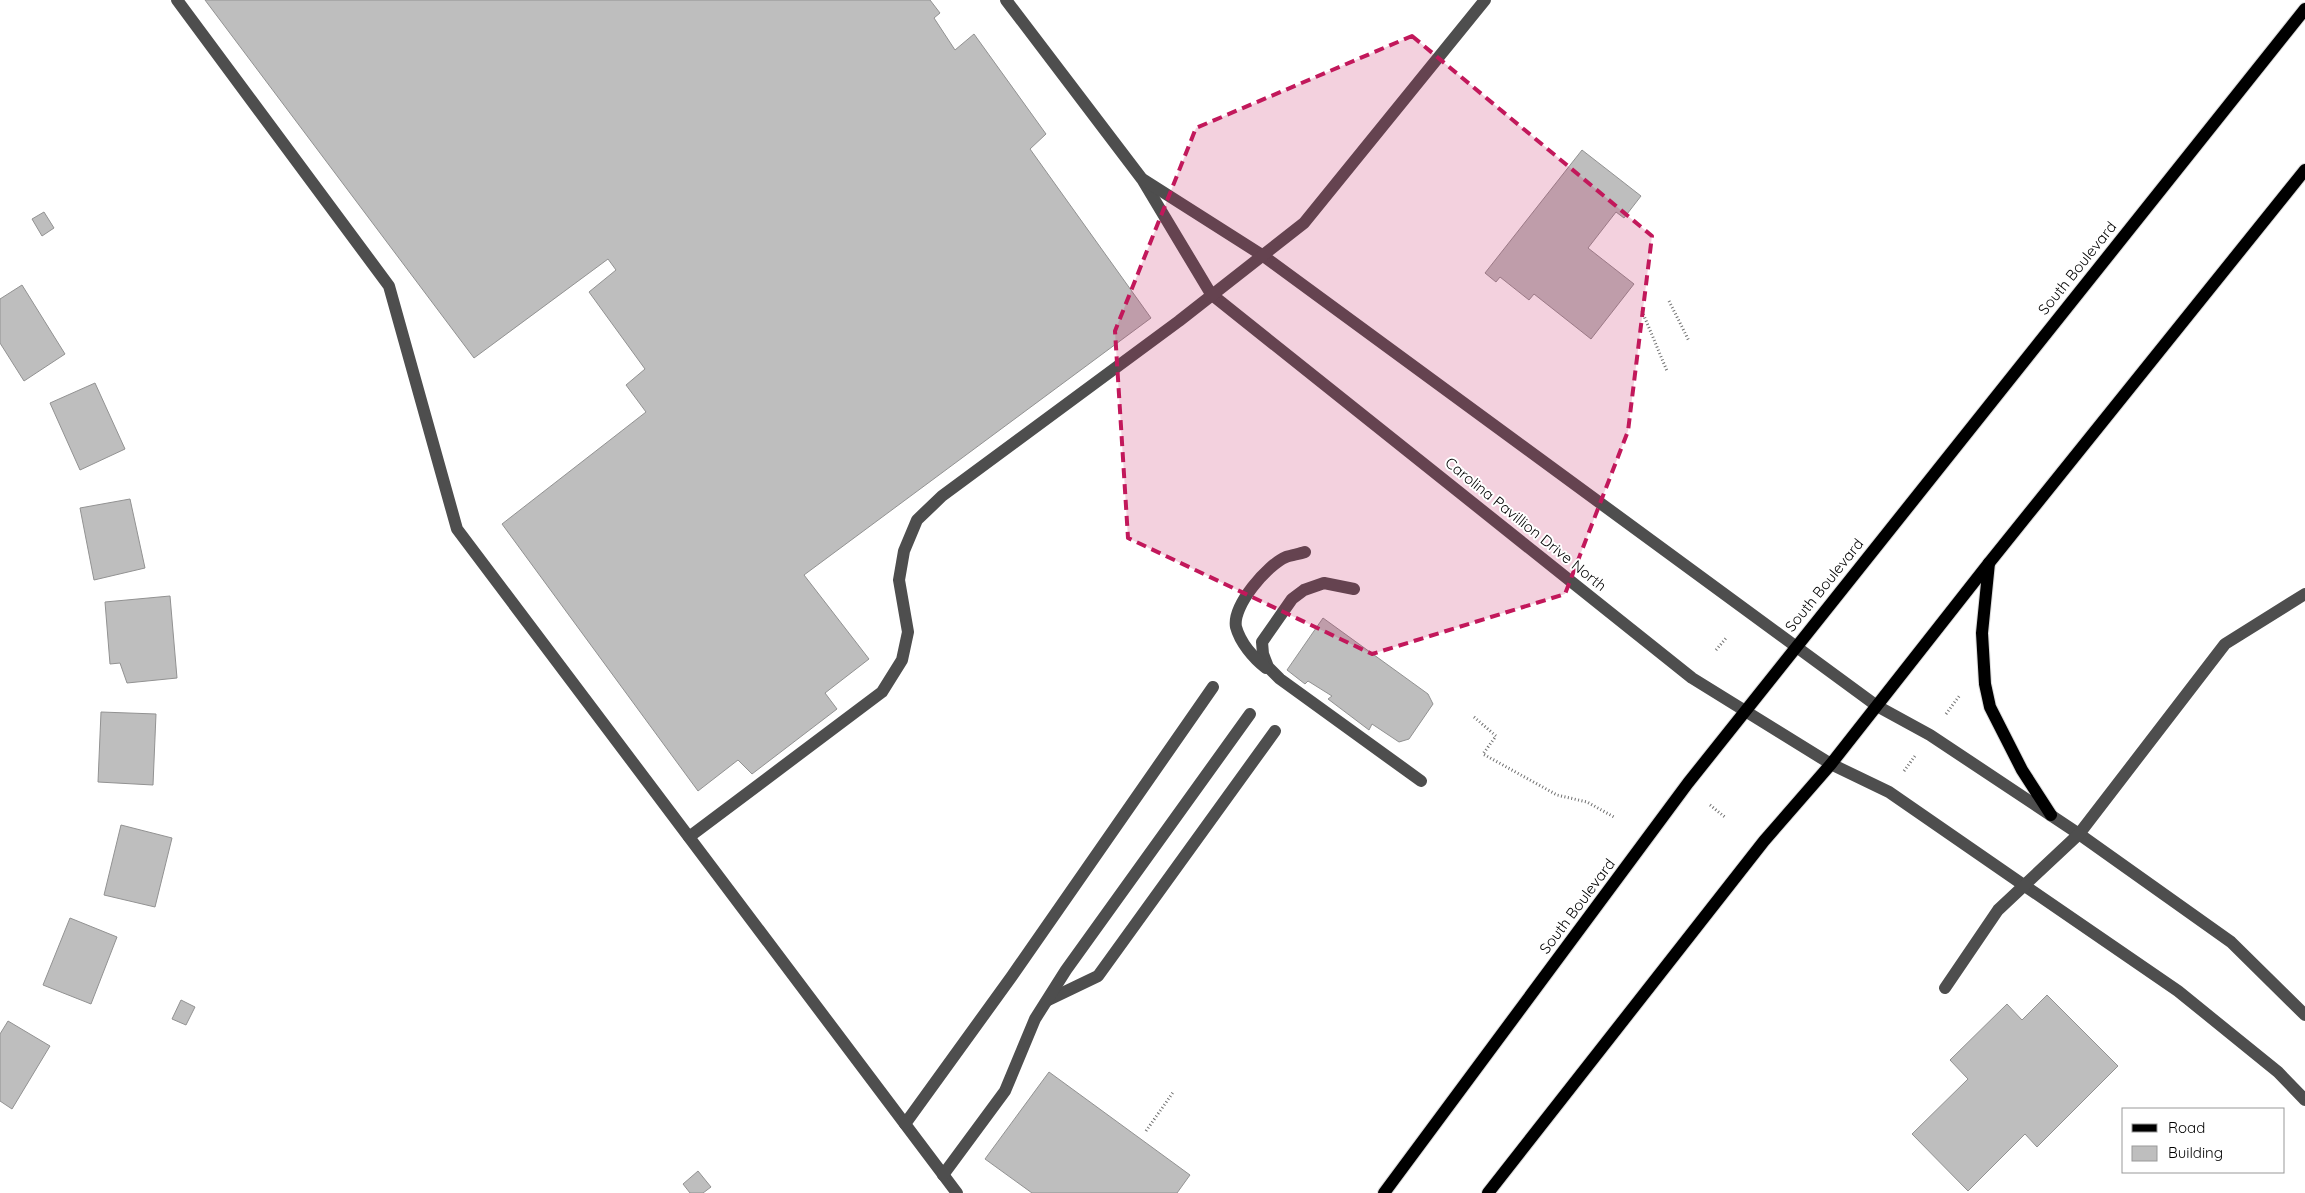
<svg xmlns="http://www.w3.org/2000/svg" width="2305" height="1193" viewBox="0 0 2305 1193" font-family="Quicksand,sans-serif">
<rect width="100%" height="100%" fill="#fff"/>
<g fill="#bebebe" stroke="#929292">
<path d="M205,0H930L940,13L934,18L955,50L974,34L1046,134L1030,149L1151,318L804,575L869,659L825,693L837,709L752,774L738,760L698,791L502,524L646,412L626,385L645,369L589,292L616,270L608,259L474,358Z"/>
<path d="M1582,150L1641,196L1624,218L1616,212L1588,248L1634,284L1591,339L1534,294L1529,300L1500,277L1496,282L1485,273Z"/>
<path d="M44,212L54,228L42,236L32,219Z"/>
<path d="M22,285L65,354L24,381L0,343V299Z"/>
<path d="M95,383L125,449L80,470L50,403Z"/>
<path d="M130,499L145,568L94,580L80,508Z"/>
<path d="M170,596L177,678L127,683L120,663L110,664L105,602Z"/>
<path d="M1323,618L1428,694L1433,704L1409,739L1399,742L1372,724L1369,730L1328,699L1332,696L1308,681L1305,684L1287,670Z"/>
<path d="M101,712L156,714L153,785L98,782Z"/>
<path d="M121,825L172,838L155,907L104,895Z"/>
<path d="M70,918L117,937L91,1004L43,985Z"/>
<path d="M2047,995L2118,1066L2037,1147L2025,1134L1968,1191L1912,1134L1968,1079L1950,1060L2007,1004L2022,1020Z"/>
<path d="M181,1000L195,1007L186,1025L172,1019Z"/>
<path d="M8,1021L50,1046L12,1109L0,1101V1034Z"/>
<path d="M1049,1072L1190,1175L1177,1193H1032L985,1159Z"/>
<path d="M698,1171L711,1187L703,1193H690L683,1184Z"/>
</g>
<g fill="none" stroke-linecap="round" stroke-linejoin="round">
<defs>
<g id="major">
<path d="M1989,563L1982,633L1985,684L1990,707L2022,770L2051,815"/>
<path d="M1384,1193L1688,783L2305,9"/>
<path d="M1488,1193L1764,841L1831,764L1989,563L2305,170"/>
</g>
</defs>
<use href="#major" stroke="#dbdbdb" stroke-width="14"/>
<g stroke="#707070" stroke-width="3" stroke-dasharray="1 2.5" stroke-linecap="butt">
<path d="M1669,301L1689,341"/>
<path d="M1642,311L1667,371"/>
<path d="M1716,650L1727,637"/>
<path d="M1946,714L1960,695"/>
<path d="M1474,717L1496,736L1483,754L1557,795L1587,802L1614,817"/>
<path d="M1904,771L1915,756"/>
<path d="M1710,805L1726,818"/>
<path d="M1146,1131L1174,1091"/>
</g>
<g stroke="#4e4e4e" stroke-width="12">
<path d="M177,0L389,286L457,529L957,1193"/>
<path d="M1006,0L1142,179L1211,294L1692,678L1831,764L1889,792L2025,886L2178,991L2278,1072L2305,1100"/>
<path d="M1144,180L1262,255L1877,706L1930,735L2079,834L2231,942L2305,1015"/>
<path d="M1354,589L1324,583L1304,590L1292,599L1262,642L1263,654L1268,667L1280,679L1421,781"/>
<path d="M1266,668C1253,658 1240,642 1236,627C1232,606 1267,565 1286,557C1292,555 1299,554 1305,552"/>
<path d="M689,837L882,692L902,660L908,632L899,580L904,551L917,520L942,496L1179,321L1304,223L1485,0"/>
<path d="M1945,988L1998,910L2079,834L2225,644L2305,594"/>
<path d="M1048,1000L1098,976L1275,731"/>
<path d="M905,1124L1012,976L1213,687"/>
<path d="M943,1175L1005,1091L1035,1019L1066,970L1250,714"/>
</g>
<use href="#major" stroke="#000" stroke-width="12"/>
</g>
<path fill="#c2185b" fill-opacity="0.2" stroke="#c2185b" stroke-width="4" stroke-dasharray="10 6" stroke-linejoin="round" d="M1412,36L1652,236L1628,431L1565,594L1372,654L1128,538L1115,331L1196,128Z"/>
<g text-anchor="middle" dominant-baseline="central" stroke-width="4" stroke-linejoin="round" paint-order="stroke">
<g font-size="15" fill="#000" stroke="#fff">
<text transform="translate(2077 268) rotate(-51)">South Boulevard</text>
<text transform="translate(1526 524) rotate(39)">Carolina Pavillion Drive North</text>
<text transform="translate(1824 585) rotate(-51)">South Boulevard</text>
<text transform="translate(1577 906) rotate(-53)">South Boulevard</text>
</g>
</g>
<rect x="2122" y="1108" width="162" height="65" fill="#ffffff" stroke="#999999"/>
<rect x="2132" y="1124" width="25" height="8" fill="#000000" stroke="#999999"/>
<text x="2168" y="1133" font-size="15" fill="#000000">Road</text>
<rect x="2132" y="1146" width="25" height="15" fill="#bebebe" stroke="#999999"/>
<text x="2168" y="1158" font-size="15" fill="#000000">Building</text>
</svg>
